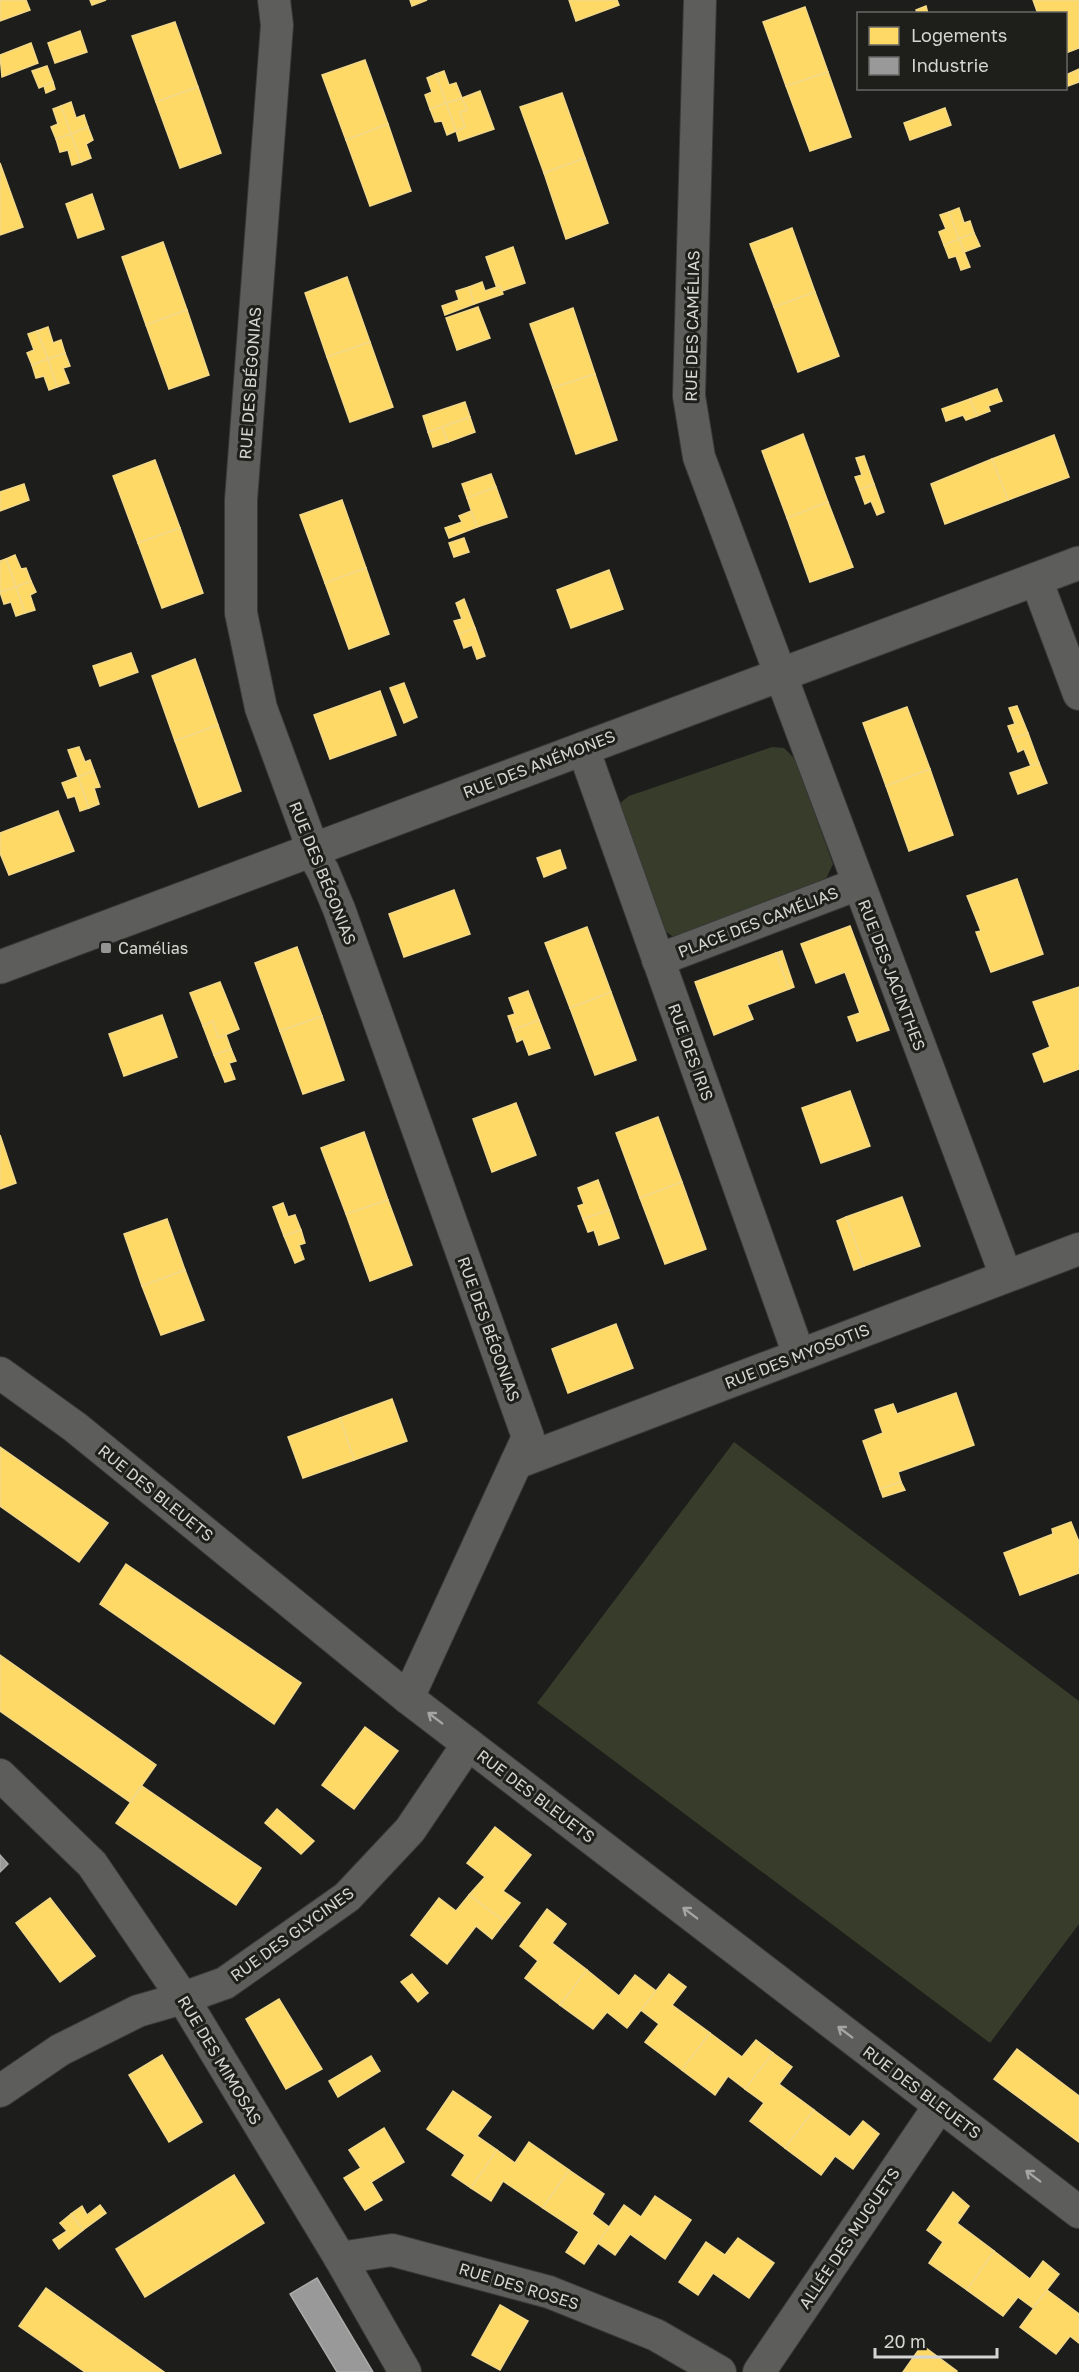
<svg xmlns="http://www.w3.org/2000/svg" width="1079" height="2372" viewBox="0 0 1079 2372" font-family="'Golos Text',sans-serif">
<rect width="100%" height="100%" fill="#1d1e1c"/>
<g fill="#383c2b">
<path d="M772,747L784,748L795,759L833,864L824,883L682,936H672L662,929L620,816V803L629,796Z"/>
<path d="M734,1442L1079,1701V1924L990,2043L537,1703Z"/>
</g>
<g fill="#ffd966" stroke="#f2d887" stroke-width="1.5">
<path d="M0,0H26L30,10L0,21Z"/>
<path d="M90,0H106L92,5Z"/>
<path d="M410,0H427L412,6Z"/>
<path d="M569,0H617L619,5L576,21Z"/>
<path d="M1033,0H1079V48L1066,53V14H1038Z"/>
<path d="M926,6L928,14H917L916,10Z"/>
<path d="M805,7L828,72L786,86L763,22Z"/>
<path d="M175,22L198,87L156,102L132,36Z"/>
<path d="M80,31L87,52L55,63L48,43Z"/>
<path d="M31,43L38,63L2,77L0,55Z"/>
<path d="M365,60L388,124L346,140L322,75Z"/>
<path d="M47,66L53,82L39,88L32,71Z"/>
<path d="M1079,69V82L1068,86L1066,75Z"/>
<path d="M444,71L449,85L456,83L462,98L446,103L436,74Z"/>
<path d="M828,72L851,137L810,151L786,86Z"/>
<path d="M436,74L446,103L430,109L425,95L432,92L427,78Z"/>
<path d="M53,82L55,89L46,93L44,86Z"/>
<path d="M198,87L221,153L180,168L156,102Z"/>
<path d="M480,91L494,129L459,141L456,131L465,127L460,112L467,110L462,98Z"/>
<path d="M562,93L585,158L544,173L520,107Z"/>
<path d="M462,98L467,110L460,112L465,127L456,131L446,103Z"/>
<path d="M71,102L76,118L84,115L88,127L71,134L61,106Z"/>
<path d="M446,103L456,131L447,135L442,121L435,122L430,109Z"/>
<path d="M61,106L71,134L56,139L51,127L58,124L53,109Z"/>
<path d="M945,108L951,125L910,140L904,123Z"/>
<path d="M388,124L411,191L370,206L346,140Z"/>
<path d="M88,127L93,140L86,144L91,158L81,162L71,134Z"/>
<path d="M71,134L81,162L72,165L68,150L60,152L56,139Z"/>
<path d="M585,158L608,223L566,239L544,173Z"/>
<path d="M0,163L23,227L0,235Z"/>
<path d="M92,194L104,229L78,238L66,204Z"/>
<path d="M959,208L964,223L970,221L974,233L959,239L949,212Z"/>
<path d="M949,212L959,239L944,245L939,232L946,229L940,215Z"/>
<path d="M792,228L815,292L774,307L750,244Z"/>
<path d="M974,233L980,246L964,252L959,239Z"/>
<path d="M959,239L970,267L961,270L956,256L949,258L944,245Z"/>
<path d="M163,242L187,310L146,325L122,257Z"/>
<path d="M513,247L525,283L502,291L500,286L497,288L486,257Z"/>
<path d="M347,277L370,342L327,357L305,293Z"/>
<path d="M482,282L485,291L500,286L503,294L474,304L469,287Z"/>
<path d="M469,287L474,304L445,315L442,306L459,300L456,291Z"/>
<path d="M815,292L839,356L798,372L774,307Z"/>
<path d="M478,307L490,338L457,350L446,318Z"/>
<path d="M573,308L595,374L553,388L530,324Z"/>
<path d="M187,310L209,375L169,389L146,325Z"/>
<path d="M48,327L53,343L61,340L65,353L48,359L37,331Z"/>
<path d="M37,331L48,359L32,365L27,353L34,350L28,334Z"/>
<path d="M370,342L393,407L350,422L327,357Z"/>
<path d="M65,353L70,366L63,368L69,383L57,387L48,359Z"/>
<path d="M48,359L57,387L49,390L44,376L36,378L32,365Z"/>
<path d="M595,374L617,440L576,454L553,388Z"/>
<path d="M997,389L1002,401L988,406L990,411L977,416L970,399Z"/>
<path d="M970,399L977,416L966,420L963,415L946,421L942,409Z"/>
<path d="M465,402L470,417L428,432L423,416Z"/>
<path d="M470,417L475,432L448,442L442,427Z"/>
<path d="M442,427L448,442L433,447L428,432Z"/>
<path d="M803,434L828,502L787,518L762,451Z"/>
<path d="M1054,435L1069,477L1008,500L992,459Z"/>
<path d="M864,456L874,484L860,490L855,477L862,475L856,458Z"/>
<path d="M992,459L1008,500L945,524L931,484Z"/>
<path d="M155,460L180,528L138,543L113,476Z"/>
<path d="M491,474L496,487L467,498L462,484Z"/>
<path d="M24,484L29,500L0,511V492Z"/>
<path d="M874,484L884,512L877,515L871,501L865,504L860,490Z"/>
<path d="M496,487L507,517L477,527L467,498Z"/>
<path d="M342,500L366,568L325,583L300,515Z"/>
<path d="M828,502L853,567L810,582L787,518Z"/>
<path d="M471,511L477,527L449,538L445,528L462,522L459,516Z"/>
<path d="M180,528L203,593L162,608L138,543Z"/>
<path d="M464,538L469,552L454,557L449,543Z"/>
<path d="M15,555L21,569L26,568L31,581L16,587L6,559Z"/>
<path d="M6,559L16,587L0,592V561Z"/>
<path d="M366,568L389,634L349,649L325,583Z"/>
<path d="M609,570L623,609L571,628L557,590Z"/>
<path d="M31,581L36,592L30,595L35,610L25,613L16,587Z"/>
<path d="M16,587L25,613L16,616L11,602L4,604L0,592Z"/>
<path d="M464,599L475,628L459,634L454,621L462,619L456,603Z"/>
<path d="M475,628L485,656L477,659L472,645L464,648L459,634Z"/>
<path d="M131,653L138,672L100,686L93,666Z"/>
<path d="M195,659L218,725L175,741L152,676Z"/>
<path d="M404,683L417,717L404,723L390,688Z"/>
<path d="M380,691L396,735L330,759L314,715Z"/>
<path d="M1017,706L1028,733L1013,739L1008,726L1015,724L1009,708Z"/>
<path d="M907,707L930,769L886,786L863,723Z"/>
<path d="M218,725L241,791L199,807L175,741Z"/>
<path d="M1028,733L1039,763L1031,766L1024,749L1018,752L1013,739Z"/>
<path d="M79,747L85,762L90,760L94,771L78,777L68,750Z"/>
<path d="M1039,763L1047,783L1018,794L1010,773Z"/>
<path d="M930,769L953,835L909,851L886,786Z"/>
<path d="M94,771L100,787L94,788L99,804L89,808L78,777Z"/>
<path d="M78,777L89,808L80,811L75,796L68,798L62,783Z"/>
<path d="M58,811L74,851L9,875L0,853V833Z"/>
<path d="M560,850L566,868L544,877L537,858Z"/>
<path d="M1017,879L1043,954L991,972L976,932L981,931L967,896Z"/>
<path d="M454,890L470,934L404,957L389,914Z"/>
<path d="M850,926L889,1030L857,1041L848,1017L860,1013L845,972L816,983L801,944Z"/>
<path d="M587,927L611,992L570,1008L545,943Z"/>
<path d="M297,947L322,1016L280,1031L255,963Z"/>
<path d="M782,951L794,987L789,989L776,953Z"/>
<path d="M776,953L789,989L747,1005L753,1019L714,1035L695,982Z"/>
<path d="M220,982L239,1029L218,1038L213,1021L203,1026L190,993Z"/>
<path d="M1079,987V1069L1044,1082L1033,1054L1050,1047L1033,1002Z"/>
<path d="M528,991L539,1020L513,1030L508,1016L515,1014L509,998Z"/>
<path d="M611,992L636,1060L595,1075L570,1008Z"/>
<path d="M162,1015L177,1057L124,1076L109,1034Z"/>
<path d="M322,1016L344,1080L303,1094L280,1031Z"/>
<path d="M539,1020L550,1048L529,1055L523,1039L517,1042L513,1030Z"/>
<path d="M213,1021L218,1038L226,1035L231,1049L214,1055L203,1026Z"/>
<path d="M231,1049L236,1061L229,1063L235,1079L225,1082L214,1055Z"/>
<path d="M850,1091L870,1146L821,1163L802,1108Z"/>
<path d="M516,1103L536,1155L492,1172L473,1119Z"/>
<path d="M658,1117L682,1182L640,1198L616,1133Z"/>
<path d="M364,1132L388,1200L346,1214L321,1148Z"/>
<path d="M0,1135L16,1183L0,1189Z"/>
<path d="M598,1180L609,1210L583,1219L578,1206L584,1204L578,1188Z"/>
<path d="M682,1182L706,1249L665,1264L640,1198Z"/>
<path d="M902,1197L920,1246L864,1266L846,1217Z"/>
<path d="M388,1200L412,1265L370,1281L346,1214Z"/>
<path d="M283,1203L288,1217L295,1215L301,1230L284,1236L273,1207Z"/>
<path d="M609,1210L619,1238L599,1245L594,1230L588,1232L583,1219Z"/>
<path d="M846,1217L864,1266L854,1270L837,1221Z"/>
<path d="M167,1219L185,1270L142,1286L124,1234Z"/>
<path d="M301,1230L305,1243L299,1245L304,1259L295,1263L284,1236Z"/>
<path d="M185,1270L204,1320L161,1335L142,1286Z"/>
<path d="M616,1324L633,1368L568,1393L552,1349Z"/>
<path d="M956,1393L974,1445L898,1472L901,1482L880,1489L863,1441L883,1433L875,1410L893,1404L897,1414Z"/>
<path d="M392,1399L407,1441L354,1460L340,1418Z"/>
<path d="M340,1418L354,1460L303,1478L288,1437Z"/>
<path d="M0,1447L108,1523L79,1562L0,1506Z"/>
<path d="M901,1482L905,1490L883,1497L880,1489Z"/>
<path d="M1071,1522L1079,1542V1573L1020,1595L1004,1553L1053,1534L1052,1529Z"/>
<path d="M126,1564L301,1683L274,1724L100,1604Z"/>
<path d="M0,1655L156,1765L130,1802L0,1711Z"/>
<path d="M365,1727L398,1751L354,1809L322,1785Z"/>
<path d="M142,1786L261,1868L236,1905L116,1823Z"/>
<path d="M277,1809L314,1841L301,1854L265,1823Z"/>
<path d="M495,1827L531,1855L503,1891L520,1903L505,1922L469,1895L485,1877L467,1863Z"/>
<path d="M469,1895L505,1922L492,1939L476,1926L447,1964L411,1935L439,1898L456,1911Z"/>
<path d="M50,1898L95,1956L60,1982L16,1923Z"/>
<path d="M547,1909L566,1924L552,1943L587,1970L560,2005L525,1978L538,1961L520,1946Z"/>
<path d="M587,1970L619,1996L635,1975L656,1991L627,2028L607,2012L593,2029L560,2005Z"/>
<path d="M412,1974L428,1993L418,2002L401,1982Z"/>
<path d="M669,1974L686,1987L672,2005L710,2033L682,2070L645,2042L659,2024L641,2010Z"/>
<path d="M279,1999L322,2069L286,2089L246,2019Z"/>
<path d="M710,2033L742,2057L756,2040L773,2053L745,2089L728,2076L715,2095L682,2070Z"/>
<path d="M1017,2049L1079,2096V2142L994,2079Z"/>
<path d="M773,2053L792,2067L779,2084L814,2110L785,2148L750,2121L764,2103L745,2089Z"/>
<path d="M162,2055L202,2122L169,2142L129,2075Z"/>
<path d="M371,2056L380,2071L338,2097L329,2081Z"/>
<path d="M453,2091L491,2117L477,2136L497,2150L471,2188L452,2175L465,2155L427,2129Z"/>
<path d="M814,2110L850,2137L863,2121L879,2134L853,2169L835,2156L821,2175L785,2148Z"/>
<path d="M384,2128L404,2162L371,2182L382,2200L365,2210L344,2178L361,2168L349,2150Z"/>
<path d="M529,2142L569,2170L543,2208L503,2181L491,2201L471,2188L497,2150L515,2163Z"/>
<path d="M569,2170L604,2194L592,2214L609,2227L584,2264L566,2252L579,2232L543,2208Z"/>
<path d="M234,2175L264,2223L145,2297L116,2249Z"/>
<path d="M953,2192L969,2206L957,2223L994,2251L967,2290L929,2263L943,2242L927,2230Z"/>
<path d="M655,2196L691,2220L665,2259L630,2234L615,2255L598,2243L624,2205L641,2217Z"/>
<path d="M100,2205L106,2213L83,2230L71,2214L82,2206L87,2215Z"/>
<path d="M71,2214L83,2230L59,2249L53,2240L67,2231L60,2223Z"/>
<path d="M738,2238L774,2263L749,2298L713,2273L698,2295L679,2282L706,2242L725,2255Z"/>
<path d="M994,2251L1030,2279L1043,2261L1059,2274L1033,2308L1018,2297L1003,2316L967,2290Z"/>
<path d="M46,2288L164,2372H85L19,2326Z"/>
<path d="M1047,2290L1079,2314V2343L1070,2336L1056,2354L1020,2327Z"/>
<path d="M500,2305L528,2321L500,2370L472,2355Z"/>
<path d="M922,2345L957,2371L956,2372H903Z"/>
</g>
<g fill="#999" stroke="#ababaa" stroke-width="1.5">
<path d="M0,1855L8,1864L0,1872Z"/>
<path d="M317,2278L373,2372H337L290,2294Z"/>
</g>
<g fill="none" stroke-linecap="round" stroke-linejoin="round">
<defs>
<g id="street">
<path d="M274,0L277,25L241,500V613L261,708L307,833L311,850L323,871L339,909L528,1437L408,1698"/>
<path d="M700,0L689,396L699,457L1006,1276"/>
<path d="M1036,579L1079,694"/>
<path d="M583,748L799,1355"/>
<path d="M658,960L858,884"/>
<path d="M0,1373L75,1427L408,1698L1079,2212"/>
<path d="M516,1463L1079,1249"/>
<path d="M0,1775L92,1864L183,1998L340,2258L405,2372"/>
<path d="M0,2091L60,2050L138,2011L183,1998L225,1983L347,1897L410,1830L468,1744"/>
<path d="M340,2258L392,2250L549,2292L656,2335L720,2372"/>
<path d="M759,2372L940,2105"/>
</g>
<path id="secondary" d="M0,967L1079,563"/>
</defs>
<use href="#street" stroke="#383937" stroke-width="34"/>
<use href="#secondary" stroke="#383937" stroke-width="35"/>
<use href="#street" stroke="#5d5e5c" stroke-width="32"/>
<use href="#secondary" stroke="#5d5e5c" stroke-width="33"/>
</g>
<defs><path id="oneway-shaft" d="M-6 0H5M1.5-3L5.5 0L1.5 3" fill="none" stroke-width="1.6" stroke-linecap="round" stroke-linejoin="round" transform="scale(1.5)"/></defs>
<g stroke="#a5a5a3">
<use href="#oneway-shaft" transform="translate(435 1718) rotate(-143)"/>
<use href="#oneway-shaft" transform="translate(690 1913) rotate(-143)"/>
<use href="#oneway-shaft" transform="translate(845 2032) rotate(-143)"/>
<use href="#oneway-shaft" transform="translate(1033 2176) rotate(-143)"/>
</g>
<rect fill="#959593" stroke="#1e1f1b" stroke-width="2" x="100" y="942" width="12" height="12" rx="3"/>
<g text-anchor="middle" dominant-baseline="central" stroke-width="6" stroke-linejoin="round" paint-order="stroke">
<g font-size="16" fill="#d5d5d3" stroke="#1e1f1b">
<text transform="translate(692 326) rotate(-89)">RUE DES CAMÉLIAS</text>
<text transform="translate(250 383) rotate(-86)">RUE DES BÉGONIAS</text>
<text transform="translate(539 764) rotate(-21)">RUE DES ANÉMONES</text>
<text transform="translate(323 873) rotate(68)">RUE DES BÉGONIAS</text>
<text transform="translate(758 922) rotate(-21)">PLACE DES CAMÉLIAS</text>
<text transform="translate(892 975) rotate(69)">RUE DES JACINTHES</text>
<text transform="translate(691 1052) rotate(70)">RUE DES IRIS</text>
<text transform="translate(489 1329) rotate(70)">RUE DES BÉGONIAS</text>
<text transform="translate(797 1356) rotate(-21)">RUE DES MYOSOTIS</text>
<text transform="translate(156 1493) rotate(39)">RUE DES BLEUETS</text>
<text transform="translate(536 1796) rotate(37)">RUE DES BLEUETS</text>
<text transform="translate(292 1934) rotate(-36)">RUE DES GLYCINES</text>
<text transform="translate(220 2060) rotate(59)">RUE DES MIMOSAS</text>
<text transform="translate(922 2092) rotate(37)">RUE DES BLEUETS</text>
<text transform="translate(849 2238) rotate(-56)">ALLÉE DES MUGUETS</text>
<text transform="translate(519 2286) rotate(17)">RUE DES ROSES</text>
</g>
<g font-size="16" fill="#d5d5d3" stroke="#1e1f1b" text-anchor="start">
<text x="118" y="948">Camélias</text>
</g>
</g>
<rect x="857" y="12" width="210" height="78" fill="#1e1f1b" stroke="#676865" stroke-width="1.5"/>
<rect x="869" y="27" width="30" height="18" fill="#ffd966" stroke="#676865" stroke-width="1.5"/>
<text x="911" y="42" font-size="18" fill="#d5d5d3">Logements</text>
<rect x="869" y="57" width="30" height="18" fill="#999999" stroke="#676865" stroke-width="1.5"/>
<text x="911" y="72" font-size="18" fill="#d5d5d3">Industrie</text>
<path d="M875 2348v9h122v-9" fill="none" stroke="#d5d5d3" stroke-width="3"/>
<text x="884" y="2348" font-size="18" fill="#d5d5d3" stroke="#1e1f1b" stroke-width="4.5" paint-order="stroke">20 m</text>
</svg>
